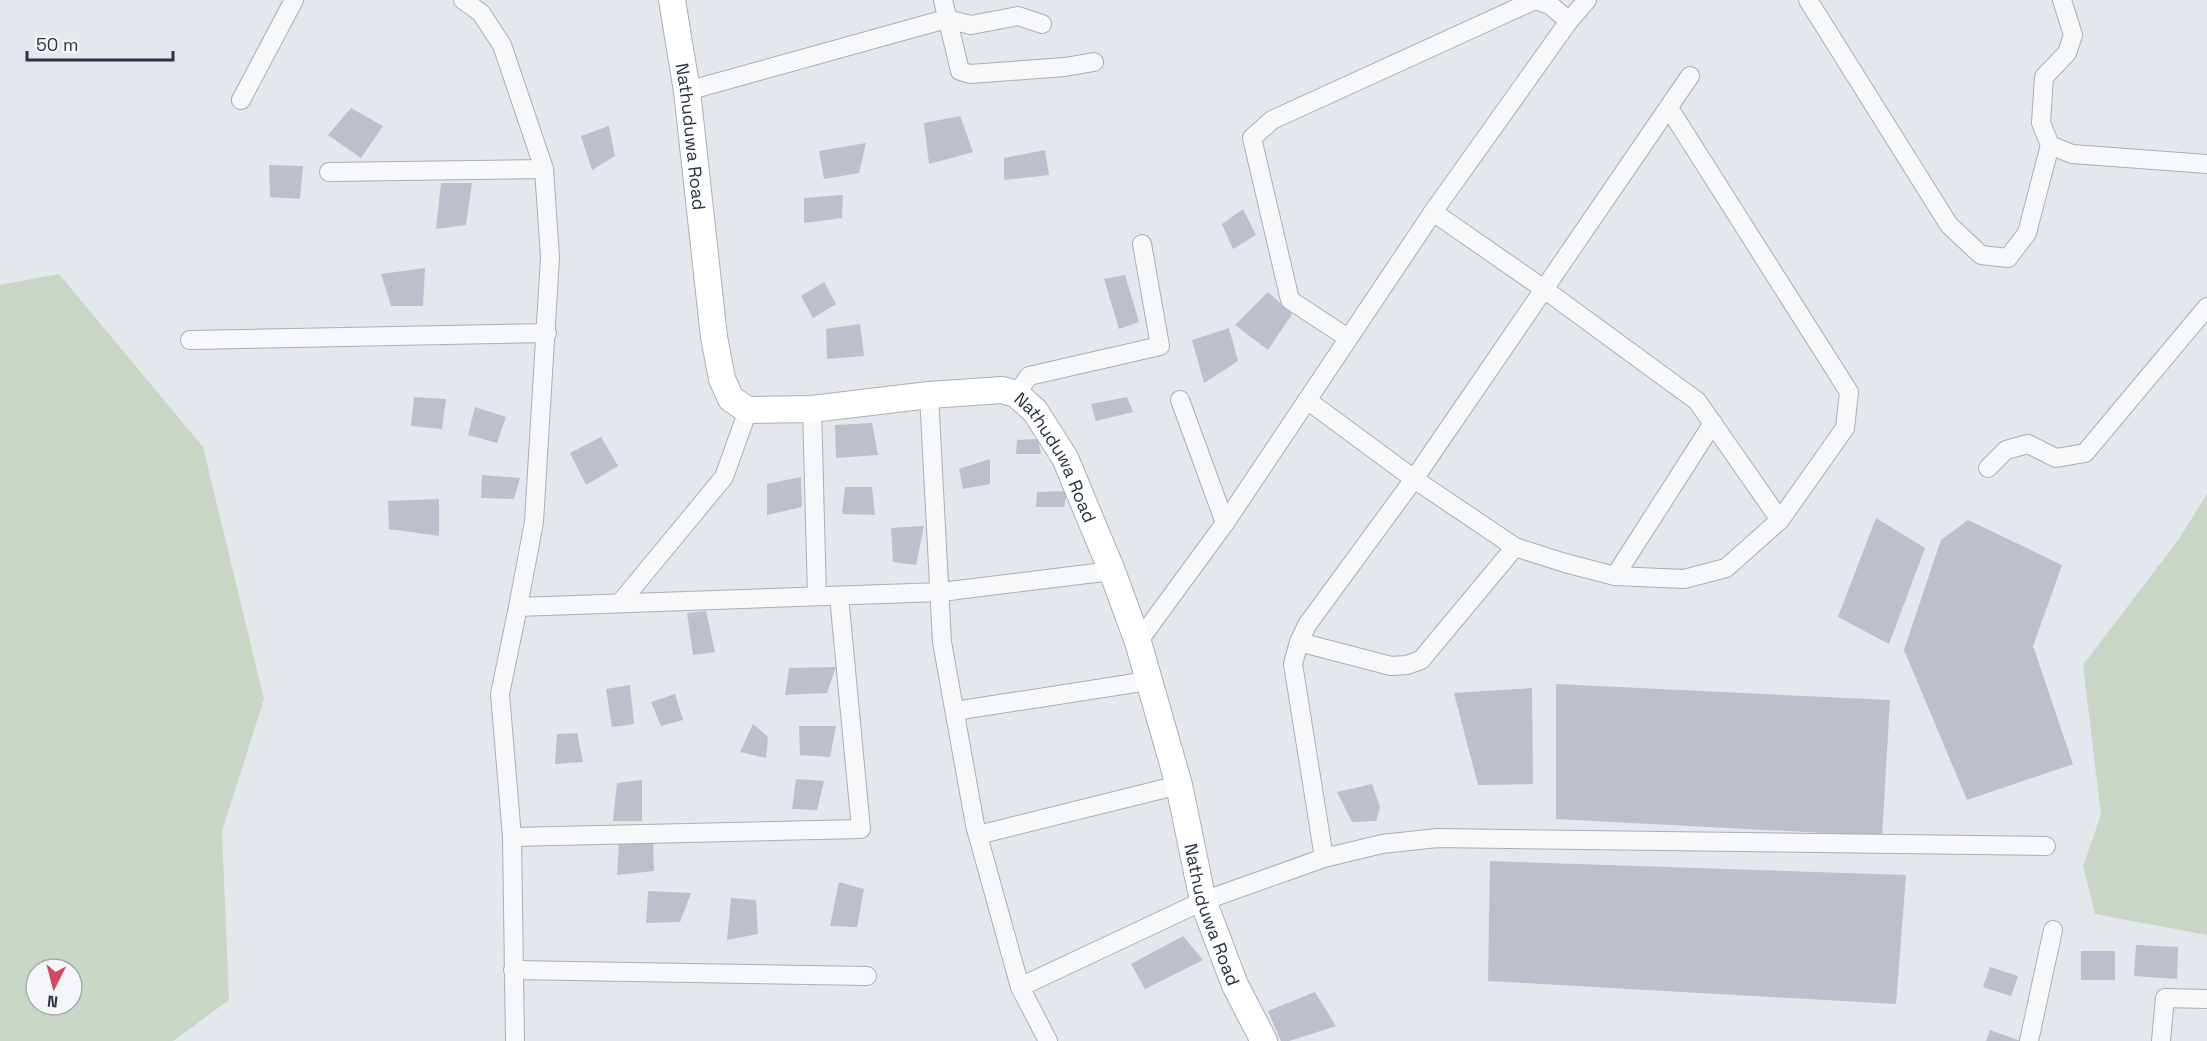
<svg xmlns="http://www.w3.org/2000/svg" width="2207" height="1041" viewBox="0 0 2207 1041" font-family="'Space Grotesk',sans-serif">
<rect width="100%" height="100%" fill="#e4e7ec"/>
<g fill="#c9d6c5" fill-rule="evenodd">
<path d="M59,274L203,447L264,699L222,831L229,1000L173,1041H0V285ZM36,969H72V1005H36Z"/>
<path d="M2207,494V935L2095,914L2083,866L2101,815L2083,665L2179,539Z"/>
</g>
<g fill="#bbc0ca">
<path d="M351,108L383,126L361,158L328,135Z"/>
<path d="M960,116L973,152L929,164L924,123Z"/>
<path d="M609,126L615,156L592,170L581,136Z"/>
<path d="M866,143L859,173L824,179L819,151Z"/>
<path d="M1045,150L1049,175L1004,180V158Z"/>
<path d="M269,165L303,166L300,199L270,197Z"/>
<path d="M441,183H472L466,225L436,229Z"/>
<path d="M843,195L842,218L804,223V198Z"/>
<path d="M1243,209L1256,235L1233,249L1222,224Z"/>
<path d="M425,268L423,306H391L381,274Z"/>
<path d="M1125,275L1139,322L1119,329L1104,279Z"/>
<path d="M824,282L836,304L813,318L801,296Z"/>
<path d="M1268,292L1292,314L1268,350L1235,325Z"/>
<path d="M860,324L864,356L827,359L826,329Z"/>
<path d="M1229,328L1238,361L1204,383L1192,340Z"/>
<path d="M414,397L446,399L442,429L411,426Z"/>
<path d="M1127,397L1133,412L1096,421L1091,404Z"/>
<path d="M475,407L506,417L497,443L468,435Z"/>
<path d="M872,423L878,455L836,458L835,425Z"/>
<path d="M601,437L618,466L586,485L570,453Z"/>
<path d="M1038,439L1041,454H1016L1017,440Z"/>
<path d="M990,459V484L963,489L959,469Z"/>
<path d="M482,475L520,478L514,499L481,498Z"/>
<path d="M801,477L802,507L767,515V484Z"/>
<path d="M845,487H872L875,515L842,514Z"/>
<path d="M1067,491L1064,507H1036L1037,492Z"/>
<path d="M439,499V536L389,529L388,501Z"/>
<path d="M1876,518L1925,548L1889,644L1838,617Z"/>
<path d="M1968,520L2062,565L2033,646L2073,764L1967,800L1904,650L1941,540Z"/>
<path d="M924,526L916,565L893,562L891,528Z"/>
<path d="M706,611L715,652L693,655L687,613Z"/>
<path d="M836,667L827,693L785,695L789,668Z"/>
<path d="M1556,684L1890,700L1882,836L1556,819Z"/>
<path d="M630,685L634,724L612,727L606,689Z"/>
<path d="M1532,688L1533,784L1478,785L1454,693Z"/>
<path d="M675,694L683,720L661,726L651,702Z"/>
<path d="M753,724L768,737L766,758L740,752Z"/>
<path d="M799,726H836L830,757L800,755Z"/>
<path d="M577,733L583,762L555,764L557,734Z"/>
<path d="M796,779L824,781L817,810L792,809Z"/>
<path d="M642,780V821H613L617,783Z"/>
<path d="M1372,784L1380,807L1376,821L1352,822L1337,792Z"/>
<path d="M653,842L654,871L617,875L619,843Z"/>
<path d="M1490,861L1906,875L1896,1004L1488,981Z"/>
<path d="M839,882L864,889L857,927L830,926Z"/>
<path d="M648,891L691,893L680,922L646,923Z"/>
<path d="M731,898L756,900L758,934L727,940Z"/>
<path d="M1183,936L1203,960L1145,989L1131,964Z"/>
<path d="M2136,945L2178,947L2177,979L2134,976Z"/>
<rect x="2081" y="951" width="34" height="29"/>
<path d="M1990,967L2018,976L2011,996L1983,987Z"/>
<path d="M1315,992L1336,1026L1289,1041H1281L1268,1011Z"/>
<path d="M1990,1030L2021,1041H1986Z"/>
</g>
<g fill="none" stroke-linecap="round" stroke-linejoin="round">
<defs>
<g id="street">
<path d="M463,0L481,13L502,45L544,169L550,257L534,522L518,607L500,694L512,837L515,1041"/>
<path d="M943,0L960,71L970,74L1065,67L1094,62"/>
<path d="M1808,0L1949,225L1981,255L2008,258L2027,233L2050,145"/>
<path d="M2062,0L2073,35L2067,53L2044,77L2041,123L2050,145L2072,154L2207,164"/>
<path d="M687,91L946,19L971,25L1018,16L1042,24"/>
<path d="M241,100L294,0"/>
<path d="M329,172L544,169"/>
<path d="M1433,212L1544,289L1697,401L1780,520"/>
<path d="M1348,338L1290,300L1252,138L1272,120L1535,0L1550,5L1569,21"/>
<path d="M190,340L547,333"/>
<path d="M1016,394L1029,376L1160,346L1142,244"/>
<path d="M929,395L942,642L975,825L1020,987L1048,1041"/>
<path d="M1180,400L1225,523"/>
<path d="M1307,400L1414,479L1515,547L1565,563L1615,576L1684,579L1726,568L1780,520L1845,428L1849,392L1669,108"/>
<path d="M812,409L817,596"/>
<path d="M1988,468L2006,450L2028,444L2056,458L2085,453L2207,307"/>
<path d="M1615,576L1713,423"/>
<path d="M620,603L724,477L748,410"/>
<path d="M518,607L941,592L1112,571"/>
<path d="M1138,642L1225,523L1433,212L1569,21L1587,0"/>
<path d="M1299,642L1391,666L1407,665L1421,660L1515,547"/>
<path d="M955,711L1148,681"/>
<path d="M978,835L1179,785"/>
<path d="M512,837L861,829L839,596"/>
<path d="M1324,858L1293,664L1299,642L1307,625L1414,479L1690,76"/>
<path d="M513,970L867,976"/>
<path d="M1020,987L1203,901L1324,858L1382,844L1437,838L2046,846"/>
<path d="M2029,1041L2053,930"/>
<path d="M2161,1041L2165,998L2207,999"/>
</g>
<g id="secondary">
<path id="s1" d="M672,0L687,91L714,337L722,379L731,399L748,410L812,409L929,395L1002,390L1016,394L1035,411L1065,458L1112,571L1138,642L1179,785L1203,901L1235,985L1264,1041"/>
</g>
</defs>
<use href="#street" stroke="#a9aeb7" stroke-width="20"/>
<use href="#secondary" stroke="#a9aeb7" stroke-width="28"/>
<use href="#street" stroke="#f7f8fa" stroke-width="18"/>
<use href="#secondary" stroke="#fff" stroke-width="26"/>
</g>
<g text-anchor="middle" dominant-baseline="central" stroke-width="4.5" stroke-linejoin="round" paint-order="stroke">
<g font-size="18" fill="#2b3445" stroke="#f4f6f9">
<text stroke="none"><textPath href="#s1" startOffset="138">Nathuduwa Road</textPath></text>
<text stroke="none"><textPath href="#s1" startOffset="770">Nathuduwa Road</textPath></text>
<text stroke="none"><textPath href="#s1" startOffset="1256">Nathuduwa Road</textPath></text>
</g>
</g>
<g transform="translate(54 987) rotate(186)"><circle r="28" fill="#f4f6f9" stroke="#a4a8b1" stroke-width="1.5"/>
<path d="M0-4.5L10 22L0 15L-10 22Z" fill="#d1495b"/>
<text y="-9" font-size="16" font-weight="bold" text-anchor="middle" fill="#2b3445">N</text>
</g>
<path d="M27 51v9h146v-9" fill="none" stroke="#2b3445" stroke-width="3"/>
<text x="36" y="51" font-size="18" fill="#2b3445" stroke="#f4f6f9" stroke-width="4.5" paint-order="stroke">50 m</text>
</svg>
